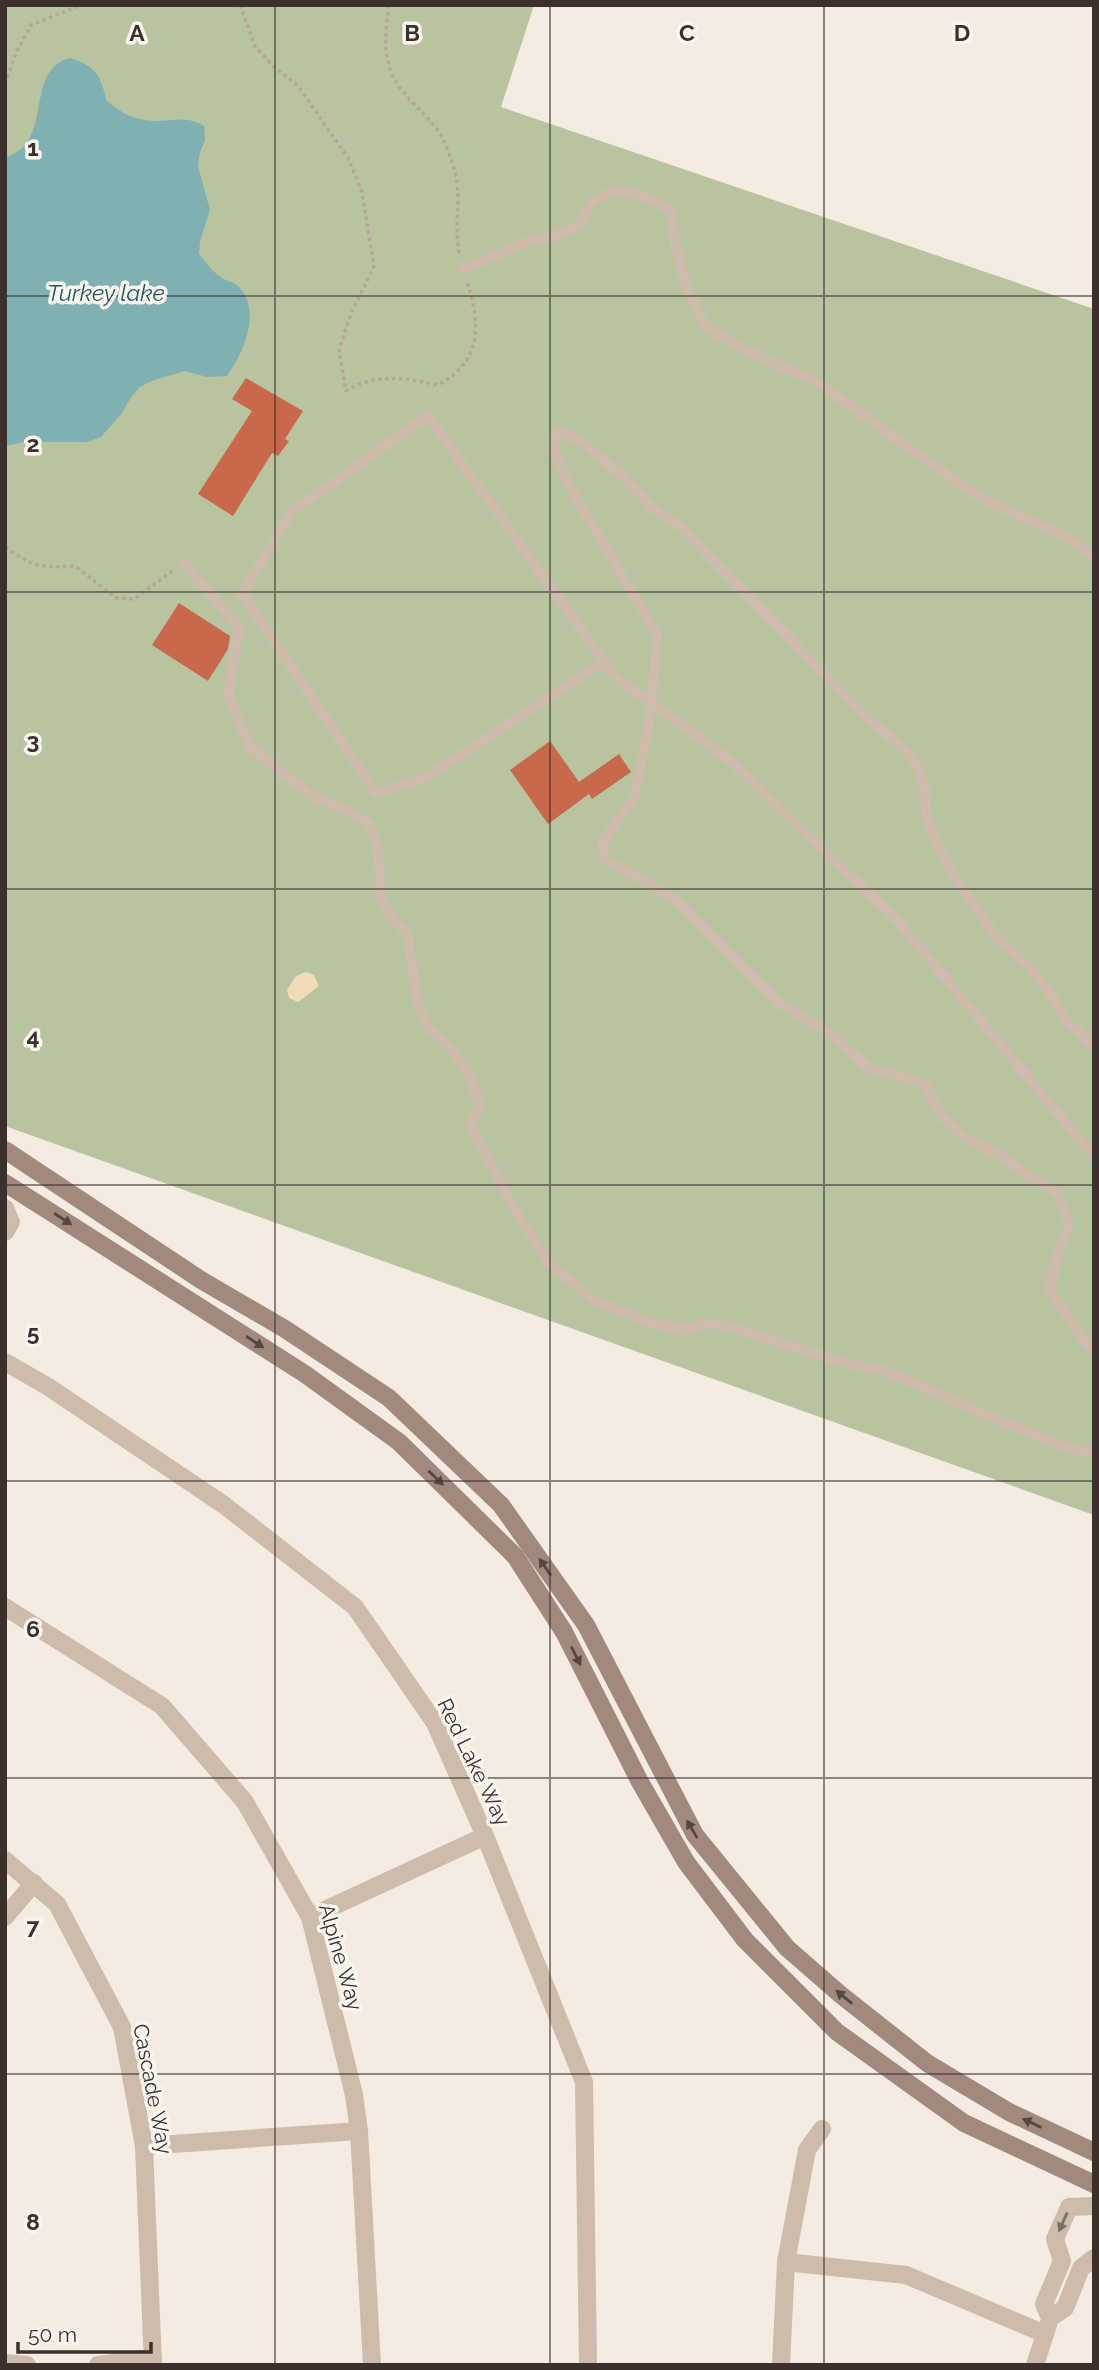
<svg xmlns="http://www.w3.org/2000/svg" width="1099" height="2370" viewBox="0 0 1099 2370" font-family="Raleway,sans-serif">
<rect width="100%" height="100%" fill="#f4ebe1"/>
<path fill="#b8c4a0" d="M5,5H534L501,107L1094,309V1515L5,1126Z"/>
<path fill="#efdcb8" d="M306,972L314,975L319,986L298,1002L289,998L287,990L296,976Z"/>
<path fill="#7fb0b2" d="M69,58C95,65 101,75 106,100C118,110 129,118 145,120C168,124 183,113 204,126L205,140L200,152L198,166L210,210L200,241L199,254C206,263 213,272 222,278C227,281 233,282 237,285C263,308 244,353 227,376L207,377L185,371L154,380L140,387L131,397L122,413L101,437L87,442H24L5,446V158C10,155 16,153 20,150C49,126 28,71 69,58Z"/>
<g fill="#c8694b">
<path d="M246,378L303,411L285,439L289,441L278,456L272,453L233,516L198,494L252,411L232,399Z"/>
<path d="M179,603L230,636L228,649L208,681L152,645Z"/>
<path d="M550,741L579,782L619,754L631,772L592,799L589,794L548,824L510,770Z"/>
</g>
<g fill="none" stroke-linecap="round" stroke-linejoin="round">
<g stroke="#b9a596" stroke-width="3.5" stroke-dasharray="3.5 3.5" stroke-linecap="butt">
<path d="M240,5L255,46L273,66L298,86L348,158L362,192L374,266L351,314L339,349L346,391C375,373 406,378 438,385C482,361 481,325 467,282"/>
<path d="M389,5C386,27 383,48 390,69C399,96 428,113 442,137C447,147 452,161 455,172C462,202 453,228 460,257"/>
<path d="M5,84L16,53L31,25L82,5"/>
<path d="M5,547C34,567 40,568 75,566L116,598L134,599L174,570"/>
</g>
<g stroke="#cdbbac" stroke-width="10">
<path d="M463,270L526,242L556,236L579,225L593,201L615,190L640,194L671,210L674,239L687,289L705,326L737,346L818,383L978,497L1068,538L1094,557"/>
<path d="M185,564L239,628L228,695L250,747L312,796L344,809L369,823L378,851L381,899L392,918L408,935L416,997L428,1027L450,1048L469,1074L480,1106L470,1124L521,1221L550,1264L594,1300L649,1323L685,1330L705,1323L727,1326L852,1365L882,1370L1041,1438L1079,1451L1094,1452"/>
<path d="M604,662L423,779L376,793L242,594L291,512L428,416L615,677L727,758L897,920L1094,1157"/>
<path d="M1094,1046L1064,1018L1050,992L1030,968L996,936L958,882L939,848L926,817L925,785L912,756L865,716L681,527L657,512L622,476L580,440L557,432L554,450L569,486L658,636L648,729L634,799L603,841L605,861L622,868L676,900L781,1005L826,1030L869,1068L903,1077L926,1086L942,1117L964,1137L1005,1158L1025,1174L1057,1193L1069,1225L1056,1259L1050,1290L1082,1338L1094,1351"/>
</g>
<g stroke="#cdbbac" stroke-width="18">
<path d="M5,1208L11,1222L5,1232"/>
<path d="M5,1362L47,1386L224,1505L355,1607L435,1723L485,1836L584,2082L588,2365"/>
<path d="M5,1607L162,1706L245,1802L310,1917L354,2095L359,2131L372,2365"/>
<path d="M5,1860L57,1904L122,2027L144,2146L153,2365"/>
<path d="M5,1917L34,1883"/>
<path d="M310,1917L485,1836"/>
<path d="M144,2146L359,2131"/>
<path d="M786,2262L906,2275L1045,2334"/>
<path d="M1050,2318L1044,2304L1062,2261L1055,2239L1069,2207L1094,2206"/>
<path d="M1050,2318L1065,2308L1081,2268L1094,2258"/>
<path d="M5,2363L27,2365"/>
<path d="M98,2365L153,2358"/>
<path d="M781,2365L786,2262L807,2150L822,2129"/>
<path d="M1035,2365L1048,2325"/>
</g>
<g stroke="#a18a7d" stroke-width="18">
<path d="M5,1150L201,1280L285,1329L389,1398L501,1505L586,1625L695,1835L787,1948L841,1995L927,2063L1009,2112L1094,2152"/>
<path d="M5,1183L305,1374L399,1442L515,1556L564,1632L640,1782L686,1862L745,1940L837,2032L964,2123L1094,2184"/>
</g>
</g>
<defs><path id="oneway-solid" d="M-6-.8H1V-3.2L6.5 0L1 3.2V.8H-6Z" transform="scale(1.75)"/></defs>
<g fill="#544640">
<use href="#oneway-solid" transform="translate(63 1219) rotate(33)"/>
<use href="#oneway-solid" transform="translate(255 1342) rotate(33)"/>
<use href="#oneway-solid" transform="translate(436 1478) rotate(44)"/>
<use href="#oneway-solid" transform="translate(545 1567) rotate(-125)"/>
<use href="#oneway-solid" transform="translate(576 1656) rotate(63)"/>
<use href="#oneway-solid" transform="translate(692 1829) rotate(-120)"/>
<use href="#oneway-solid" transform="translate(844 1997) rotate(-141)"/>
<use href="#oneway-solid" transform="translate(1032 2123) rotate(-155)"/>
</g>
<use fill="#7d6f65" href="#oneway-solid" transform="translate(1063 2222) rotate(114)"/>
<path fill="none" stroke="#3b302b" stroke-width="2" stroke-opacity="0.55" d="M275,5V2365M550,5V2365M824,5V2365M5,296H1094M5,592H1094M5,889H1094M5,1185H1094M5,1481H1094M5,1778H1094M5,2074H1094"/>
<g text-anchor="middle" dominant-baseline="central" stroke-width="7" stroke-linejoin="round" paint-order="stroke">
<g font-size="21" fill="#3b302b" stroke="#fbf5ee">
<text transform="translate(474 1762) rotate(64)">Red Lake Way</text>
<text transform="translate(341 1957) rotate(74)">Alpine Way</text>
<text transform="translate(153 2089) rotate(79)">Cascade Way</text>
</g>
<g font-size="23" font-style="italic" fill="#1f5a5e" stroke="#fbf5ee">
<text x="106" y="292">Turkey lake</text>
</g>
</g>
<g font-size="23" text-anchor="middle" font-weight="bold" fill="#3b302b" stroke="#fbf5ee" stroke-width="7" stroke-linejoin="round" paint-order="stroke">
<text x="137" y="41">A</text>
<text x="412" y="41">B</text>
<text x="687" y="41">C</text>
<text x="962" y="41">D</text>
<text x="33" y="156">1</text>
<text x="33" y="452">2</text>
<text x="33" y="749">3</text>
<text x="33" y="1045">4</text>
<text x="33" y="1341">5</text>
<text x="33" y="1637">6</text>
<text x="33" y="1934">7</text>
<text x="33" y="2230">8</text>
</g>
<rect width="1099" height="2370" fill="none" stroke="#3b302b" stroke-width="14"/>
<path d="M18 2342v10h133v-10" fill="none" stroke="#3b302b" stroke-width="3.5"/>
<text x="28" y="2342" font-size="21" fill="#3b302b" stroke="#fbf5ee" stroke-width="5" paint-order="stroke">50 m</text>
</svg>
